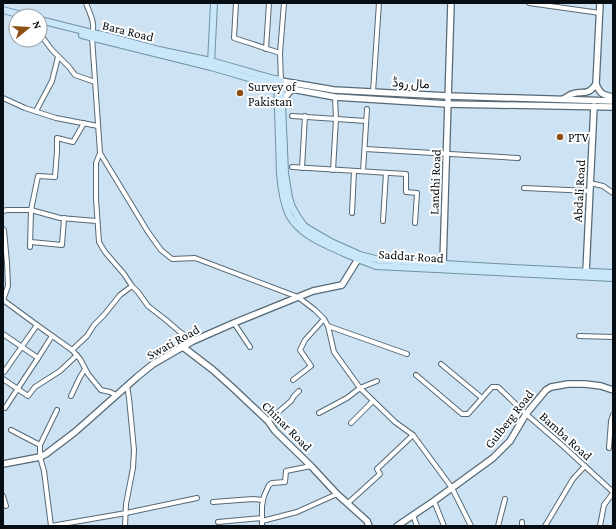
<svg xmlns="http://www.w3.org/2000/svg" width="616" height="529" viewBox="0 0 616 529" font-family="'Crimson Pro',Vazirmatn,serif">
<rect width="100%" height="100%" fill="#cde2f2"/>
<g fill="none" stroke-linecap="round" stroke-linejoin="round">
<defs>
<g id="street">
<path d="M86,3C89,12 96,24 92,33"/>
<path d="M236,3L234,38L280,53"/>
<path d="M529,3L600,13"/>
<path d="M40,34L52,50L69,67L75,75L95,82"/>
<path d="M92,37L100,153L148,232L161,250L172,259L195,258L298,297L315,310L324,319L328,326L334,352L360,388L395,422L413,435L452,488L471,526"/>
<path d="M266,49L269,3"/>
<path d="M281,81L280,53L284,3"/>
<path d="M373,92L379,3"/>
<path d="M3,98L25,108L56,118L98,126"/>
<path d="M36,111L52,81L58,57"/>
<path d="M292,116L366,121"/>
<path d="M365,149L518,158"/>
<path d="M100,153L96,163V199L99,242L105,252L124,274L132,286L138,292L148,306L166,320L180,332L193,341"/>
<path d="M292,167L406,174V192L417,193L415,223"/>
<path d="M302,168L305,116"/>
<path d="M333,170L336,119L335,97"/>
<path d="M363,171L367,109"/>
<path d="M590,183L603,186L613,193"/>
<path d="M524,188L590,191"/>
<path d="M3,211L7,210H31L60,218L97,221"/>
<path d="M352,213L354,171"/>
<path d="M383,221L386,173"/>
<path d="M3,229L4,230L7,263L8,286L3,300L37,325L72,350L80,359L88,374L101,390L110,392L116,395"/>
<path d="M31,242L62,245L64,218"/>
<path d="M30,247L31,210L38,176L55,177L57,151V138L73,142L84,123"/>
<path d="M234,323L250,347"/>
<path d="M328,326L407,354"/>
<path d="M3,334L38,358"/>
<path d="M579,336L613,337"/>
<path d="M72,350L87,336L94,325L104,315L120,295L132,286"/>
<path d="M441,364L482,398"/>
<path d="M3,371L4,372L37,325"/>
<path d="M416,375L462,414H468L492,387H498L526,414L563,446L613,492"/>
<path d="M3,379L28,396L35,387L60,371L77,355"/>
<path d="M293,380L311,366L300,350L305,340L324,319"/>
<path d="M71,396L80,377L85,369"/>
<path d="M3,407L5,408L38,358L52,336"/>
<path d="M319,413L347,398L360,388L377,381"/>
<path d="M268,421L291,401L294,396L299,391"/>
<path d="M351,423L373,401"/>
<path d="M11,430L40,445"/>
<path d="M609,448L611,421L613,415"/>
<path d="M3,496L6,506"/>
<path d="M434,501L444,526"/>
<path d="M213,502L253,499L263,500"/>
<path d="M348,503L380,474L377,469L413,435"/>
<path d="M413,515L417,526"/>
<path d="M262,521L297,512L337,494"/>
<path d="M218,522L262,518"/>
<path d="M51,526L126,513L197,498"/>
<path d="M51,526L44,471L40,457V445L57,410"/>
<path d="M125,526L126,504L133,468L134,450L129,398L127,386"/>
<path d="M262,526V506L264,496L269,485L272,483L285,482L286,471L311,466"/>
<path d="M498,526L505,499"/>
<path d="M522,526V522"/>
<path d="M545,526L573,479L585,466"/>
<path d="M600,526L604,505L613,493"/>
</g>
<g id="secondary">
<path d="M600,3L596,84C600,94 603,95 613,97"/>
<path d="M281,81L334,90L448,96L613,101"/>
<path d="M281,87L335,97L447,104L613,107"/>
<path d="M563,99C566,98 569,95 572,94C583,90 587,97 596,84"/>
<path d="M282,101L292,89"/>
<path d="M443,264C446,177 448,90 451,3"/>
<path d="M586,272L594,106"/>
<path d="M183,347L213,370L233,388L268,421L275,431L311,466L337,494L367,521L369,526"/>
<path d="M3,464L40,457L46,454L75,432L137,377L153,364L193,341L234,323L313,291L342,285L360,256"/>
<path d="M397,526L434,501L493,458L510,441L526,414L546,390L551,387L557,386L568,384H585L601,386L613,390"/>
</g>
<g id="primary">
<path d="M3,10L25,16"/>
<path d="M40,20L92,33L103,35L159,50L211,61L281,81L285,173L289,198L292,207L297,216L304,226L312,231L333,243L360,255L379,260L494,267L613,273"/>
<path d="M82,35L211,67L280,87"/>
<path d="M211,63L214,3"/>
<path d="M277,79L280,173C281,186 283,202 289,215C300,235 324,244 344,253C355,258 365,262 376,266L613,278"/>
</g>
</defs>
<use href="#street" stroke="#566976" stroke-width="6"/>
<use href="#secondary" stroke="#566976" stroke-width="8"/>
<use href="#primary" stroke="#6f91a7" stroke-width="8"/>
<use href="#street" stroke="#fff" stroke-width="4"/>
<use href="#secondary" stroke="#fff" stroke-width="5.5"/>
<use href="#primary" stroke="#cae7fa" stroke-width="6"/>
</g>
<g fill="#8c4e12" stroke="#fff" stroke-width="1.5">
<circle cx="240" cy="93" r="4"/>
<circle cx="560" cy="137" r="4"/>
</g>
<g text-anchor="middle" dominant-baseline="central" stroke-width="4" stroke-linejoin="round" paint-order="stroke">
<g font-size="13" fill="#070e13" stroke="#fff">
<text transform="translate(128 31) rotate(14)">Bara Road</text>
<text transform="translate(411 83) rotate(3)">مال روڈ</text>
<text transform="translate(435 182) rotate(-88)">Landhi Road</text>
<text transform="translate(579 191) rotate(-87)">Abdali Road</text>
<text transform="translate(411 256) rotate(4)">Saddar Road</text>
<text transform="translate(173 342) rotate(-29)">Swati Road</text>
<text transform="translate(509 419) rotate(-52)">Gulberg Road</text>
<text transform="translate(287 426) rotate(45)">Chinar Road</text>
<text transform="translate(566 436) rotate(42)">Bamba Road</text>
</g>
<g font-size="13" fill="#070e13" stroke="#fff" text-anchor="start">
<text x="248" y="86">Survey of<tspan x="248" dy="15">Pakistan</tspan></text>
<text x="568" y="137">PTV</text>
</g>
</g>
<rect width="616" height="529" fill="none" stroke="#070e13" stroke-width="8"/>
<g transform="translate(28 28) rotate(72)"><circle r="19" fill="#ffffff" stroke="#9c9fa1"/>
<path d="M0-3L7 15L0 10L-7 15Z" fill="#8c4e12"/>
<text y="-6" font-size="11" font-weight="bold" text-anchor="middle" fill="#070e13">N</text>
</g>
</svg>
